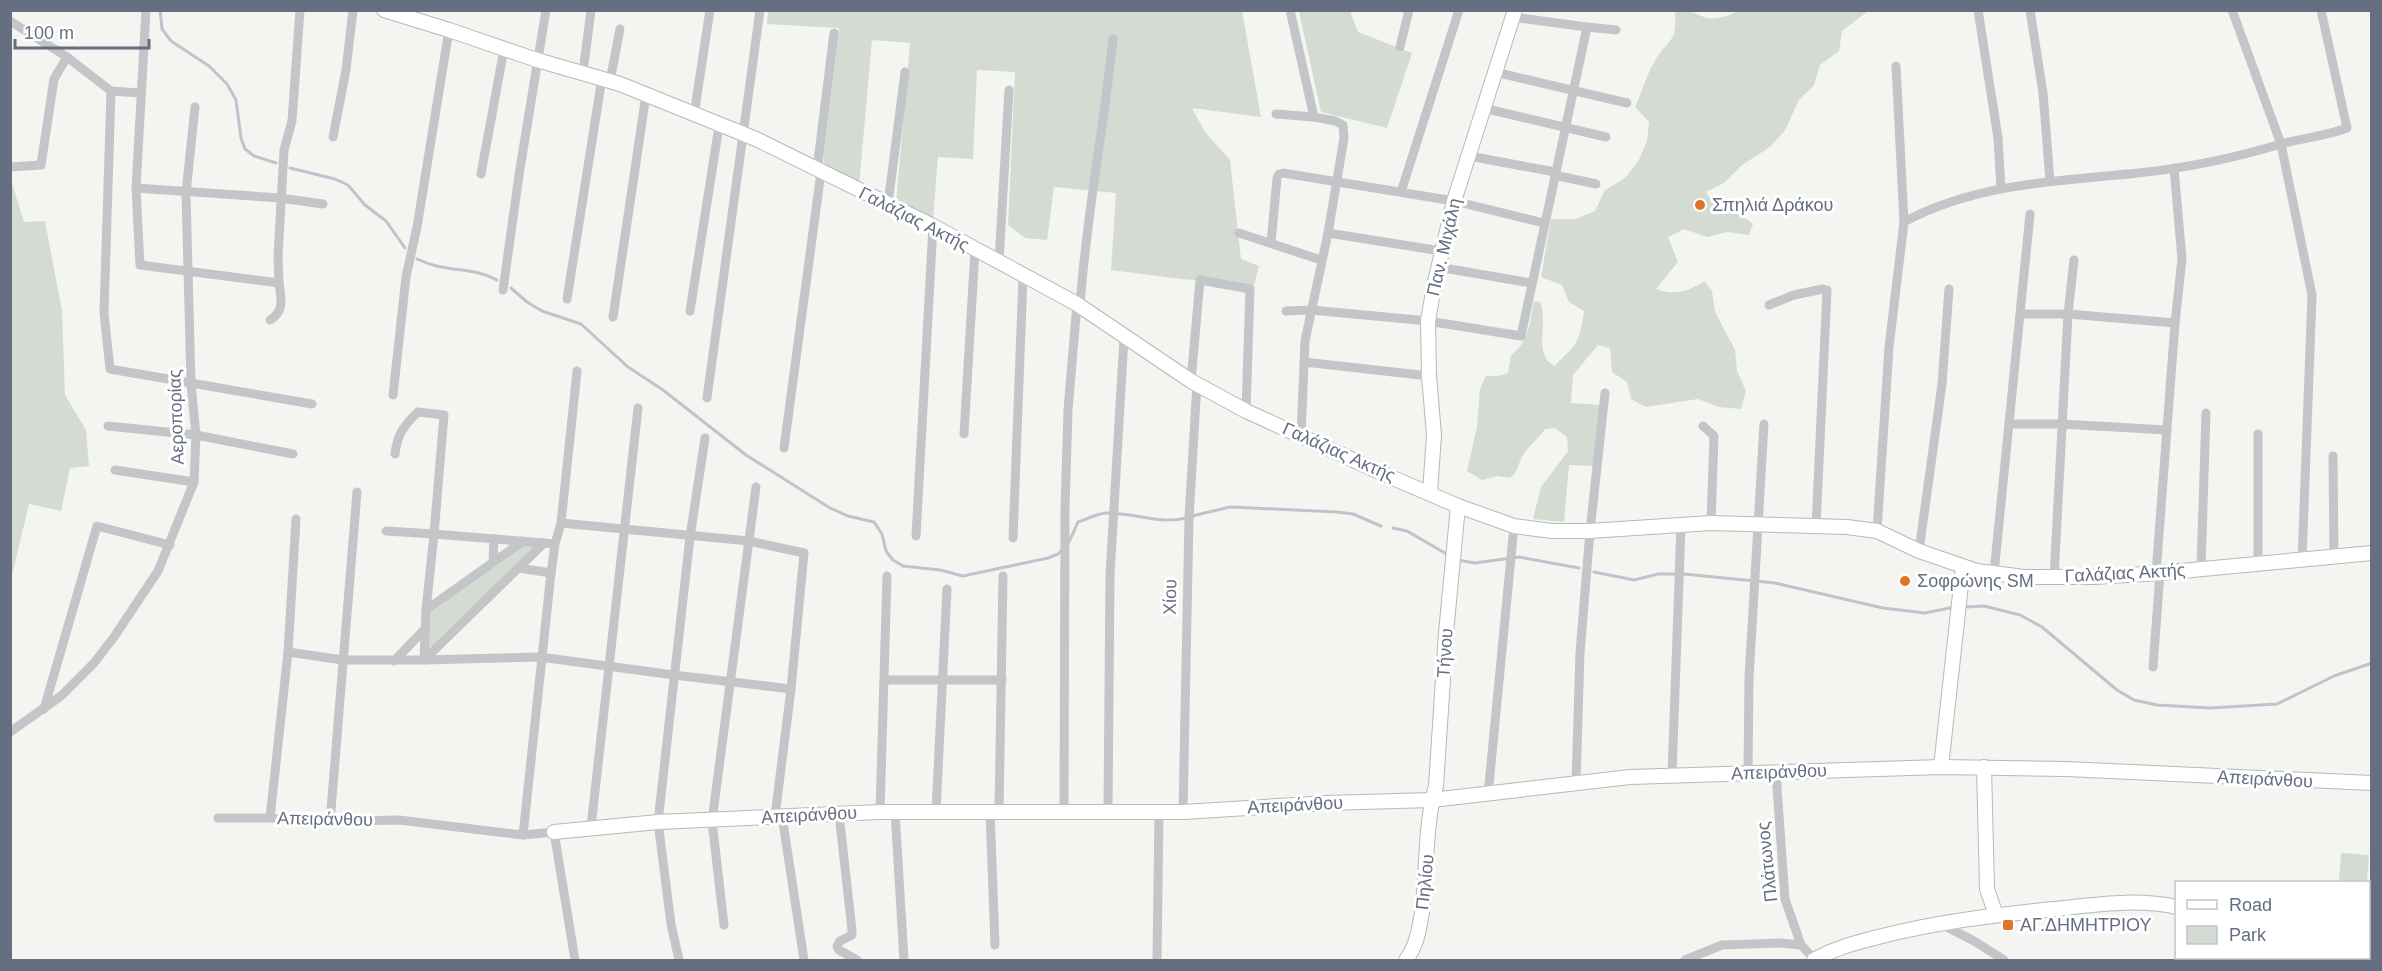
<svg xmlns="http://www.w3.org/2000/svg" width="2382" height="971" viewBox="0 0 2382 971" font-family="Helvetica,sans-serif">
<rect width="100%" height="100%" fill="#f4f5f1"/>
<g fill="#d4dbd2">
<path d="M768,10L1242,11L1261,117L1192,108L1205,132L1230,160L1241,259L1259,266L1254,285L1182,279L1111,270L1116,193L1054,187L1047,240L1025,238L1008,225L1015,72L977,70L973,159L938,157L933,219L896,203L910,43L872,40L859,186L825,167L823,157L839,28L767,24Z"/>
<path d="M1740,10L1868,11L1842,31L1839,51L1820,65L1814,85L1799,100L1785,130L1770,147L1742,165L1724,183L1706,192L1715,205L1736,211L1753,224L1749,235L1727,232L1707,237L1684,229L1668,237L1678,262L1656,289C1675,296 1688,291 1705,281L1712,291L1715,312L1735,350L1737,371L1746,391L1741,409L1719,407L1698,399L1646,407L1631,399L1627,382L1612,372L1610,348L1598,345L1573,375L1571,403L1600,405L1593,466L1569,465L1564,522L1533,519L1541,487L1568,451L1567,437L1555,428L1545,429C1539,438 1531,444 1525,452C1518,461 1519,472 1510,478L1498,476L1482,480L1467,471L1477,427L1480,389L1486,376H1498L1508,373L1511,355C1529,342 1530,322 1534,301L1540,302C1549,323 1532,355 1555,366C1561,358 1570,352 1575,344C1581,335 1582,322 1584,311L1569,302L1562,285L1541,277L1551,219H1575L1595,211L1605,190L1625,178L1638,162L1647,141L1649,122L1635,107C1642,92 1647,73 1656,59C1670,38 1677,42 1675,13C1693,8 1692,14 1707,18C1718,20 1731,15 1740,10Z"/>
<path d="M1299,11H1350L1358,32L1412,53L1387,128L1321,112Z"/>
<path d="M11,180L24,222L45,221L62,311L65,395L86,430L89,466L70,468L61,511L29,504L11,579Z"/>
<path d="M523,545L536,546L427,651L430,613Z"/>
<path d="M2341,853L2369,855L2367,882H2339Z"/>
</g>
<g fill="none" stroke-linecap="round" stroke-linejoin="round">
<g stroke="#bdc5cc" stroke-width="3">
<path d="M160,10L162,29L171,41L209,66L227,84L236,100L241,138L245,149L254,156L276,163"/>
<path d="M290,168L335,179L348,185L365,205L386,221L405,248"/>
<path d="M417,259C445,273 472,266 497,280"/>
<path d="M511,288L527,302L542,311L581,324L628,367L663,390L746,455L830,508L848,516L874,522L882,534L886,551L893,560L903,566L940,570L963,576L1048,558L1058,554L1063,549"/>
<path d="M1192,516L1230,507L1337,512L1353,514L1381,526"/>
<path d="M1393,528L1407,531L1450,556"/>
<path d="M1069,542L1078,522C1087,519 1096,514 1106,513C1132,512 1160,525 1186,518"/>
<path d="M1458,560L1475,563L1519,557L1579,568"/>
<path d="M1594,572L1634,580L1658,574H1684L1775,583L1883,608L1925,613L1954,607"/>
<path d="M1967,607L1984,606L2020,615L2042,627L2117,690L2134,700L2157,705L2210,708L2277,704L2334,676L2372,663"/>
</g>
<defs>
<g id="secondary">
<path d="M384,10L449,30L537,60L620,84L756,139L933,226L1077,304L1191,381L1246,411L1386,475L1458,506L1514,526L1552,531H1590L1711,523L1847,527L1877,531L1919,551L1977,571L2024,577H2094L2160,573L2372,553"/>
<path d="M1430,492L1434,435L1429,376L1428,321L1434,286L1454,201L1515,10"/>
<path d="M1941,767L1963,567"/>
<path d="M1984,767L1987,889L1996,915"/>
<path d="M554,832L658,822L880,812H1183L1326,803L1432,800L1630,777L1941,767L2066,769L2372,783"/>
<path d="M2353,958L2363,960"/>
<path d="M1406,960C1417,945 1419,930 1422,912C1427,873 1425,822 1436,786L1446,633L1458,506"/>
<path d="M1814,960C1834,948 1856,943 1878,937C1936,922 1995,915 2054,909C2095,905 2136,898 2176,907"/>
</g>
</defs>
<use href="#secondary" stroke="#b5b8bd" stroke-width="16"/>
<g stroke="#c3c5c9" stroke-width="9">
<path d="M146,10L136,188L280,198L323,204"/>
<path d="M1290,10L1314,117L1335,121L1343,125L1344,138L1328,233L1305,341L1301,435"/>
<path d="M1978,10L1998,138L2001,189"/>
<path d="M2030,10L2043,93L2050,181"/>
<path d="M2232,10L2281,144L2312,295L2302,561"/>
<path d="M10,21L67,57L111,91"/>
<path d="M1587,27L1616,30"/>
<path d="M1400,47L1409,10"/>
<path d="M1896,66L1904,222"/>
<path d="M1495,72L1627,103"/>
<path d="M583,73L591,10"/>
<path d="M610,81L620,29"/>
<path d="M140,93L111,91L104,313L110,369L312,404"/>
<path d="M1483,108L1606,137"/>
<path d="M1276,114L1314,117"/>
<path d="M694,115L710,10"/>
<path d="M333,137L346,70L353,10"/>
<path d="M1469,156L1555,172"/>
<path d="M10,167L41,165L54,79L67,57"/>
<path d="M481,174L504,49"/>
<path d="M1554,175L1596,184"/>
<path d="M136,188L140,265L279,283L278,257L284,150L292,121L300,10"/>
<path d="M1401,192L1459,10"/>
<path d="M888,204L905,72"/>
<path d="M1239,233L1321,260"/>
<path d="M1328,233L1441,251"/>
<path d="M1271,243L1277,178L1279,174L1283,173L1454,201L1544,223"/>
<path d="M999,261L1009,90"/>
<path d="M1438,267L1531,283"/>
<path d="M503,290L519,175L546,10"/>
<path d="M567,299L602,78"/>
<path d="M1769,305L1794,295L1823,289L1827,290L1816,527"/>
<path d="M1080,306C1086,217 1104,128 1113,39"/>
<path d="M690,311L719,126"/>
<path d="M1286,311L1311,310L1428,321L1521,336L1587,27L1512,17"/>
<path d="M2021,314H2068L2175,323"/>
<path d="M613,317L646,95"/>
<path d="M270,320C285,311 281,298 279,283"/>
<path d="M1304,362L1429,376"/>
<path d="M1191,381L1200,280L1250,289L1246,411"/>
<path d="M393,395L406,277L417,227L449,30"/>
<path d="M707,398L760,10"/>
<path d="M2009,424H2061L2167,430"/>
<path d="M108,426L196,435L293,454"/>
<path d="M1703,426L1714,436L1711,523"/>
<path d="M964,434L975,250"/>
<path d="M784,448L821,172L818,161L834,33"/>
<path d="M2333,456L2334,558"/>
<path d="M115,470L194,482"/>
<path d="M561,523L577,371"/>
<path d="M386,531L434,534L444,415L418,412C404,425 397,435 395,454"/>
<path d="M1877,531L1889,347L1904,222C1976,183 2059,181 2138,173C2187,168 2234,158 2281,144C2303,138 2326,136 2347,128L2321,10"/>
<path d="M916,536L933,226"/>
<path d="M1013,538L1023,277"/>
<path d="M555,544L434,534L426,610L424,660L540,657L674,675L791,689"/>
<path d="M1919,551L1942,384L1949,289"/>
<path d="M493,562L494,539"/>
<path d="M2258,564V434"/>
<path d="M519,568L551,573"/>
<path d="M2201,568L2206,413"/>
<path d="M1994,573L2030,214"/>
<path d="M2156,574L2175,323L2182,259L2174,168"/>
<path d="M2054,578L2068,314L2074,260"/>
<path d="M426,610L523,541"/>
<path d="M288,652L343,660H424L544,543"/>
<path d="M394,661L425,629"/>
<path d="M2153,667L2160,573"/>
<path d="M885,680H1002"/>
<path d="M44,709L97,526L170,545"/>
<path d="M10,732L61,696L94,663L114,637L158,571L194,482L196,435L191,384L186,193L195,107"/>
<path d="M1748,773L1749,678L1764,424"/>
<path d="M1776,773L1785,899L1801,945"/>
<path d="M1672,775L1681,525"/>
<path d="M1576,783L1580,653L1590,531L1605,393"/>
<path d="M1488,795L1514,526"/>
<path d="M936,811L947,589"/>
<path d="M990,811L995,945"/>
<path d="M999,811L1003,576"/>
<path d="M1064,811L1065,508L1068,410L1077,304"/>
<path d="M880,812L887,576"/>
<path d="M895,812L904,960"/>
<path d="M1108,812L1110,575L1124,338"/>
<path d="M1183,812L1189,518L1197,383"/>
<path d="M839,814L852,930V935L840,941L837,946L839,950L857,960"/>
<path d="M782,816L804,960"/>
<path d="M218,818H270L311,822L399,820L523,835L554,832L575,960"/>
<path d="M270,818L288,652L296,519"/>
<path d="M330,822L357,492"/>
<path d="M591,827L638,408"/>
<path d="M523,835L551,573L555,544L561,523L749,541L804,553L791,689L775,816"/>
<path d="M1941,924L1974,941L2004,960"/>
<path d="M724,925L712,821L756,487"/>
<path d="M679,960L671,924L658,822L690,537L705,438"/>
<path d="M1157,960L1159,813"/>
<path d="M1685,960L1722,945L1781,943L1801,945L1815,960"/>
<path d="M2198,960V958"/>
<path d="M2238,960L2239,958"/>
<path d="M2275,960L2276,958"/>
</g>
<use href="#secondary" stroke="#fff" stroke-width="14"/>
</g>
<g fill="#dd7429" stroke="#fff" stroke-width="2">
<circle cx="1700" cy="205" r="6"/>
<circle cx="1905" cy="581" r="6"/>
<rect x="2002" y="919" width="12" height="12" rx="3"/>
</g>
<g text-anchor="middle" dominant-baseline="central" stroke-width="6" stroke-linejoin="round" paint-order="stroke">
<g font-size="18" fill="#656f81" stroke="#fff" text-anchor="start">
<text x="1712" y="205">Σπηλιά Δράκου</text>
<text x="1917" y="581">Σοφρώνης SM</text>
<text x="2020" y="925">ΑΓ.ΔΗΜΗΤΡΙΟΥ</text>
</g>
<g font-size="18" fill="#656f81" stroke="#fff">
<text transform="translate(914 219) rotate(27)">Γαλάζιας Ακτής</text>
<text transform="translate(1444 247) rotate(-77)">Παν. Μιχάλη</text>
<text transform="translate(176 417) rotate(-92)">Αεροπορίας</text>
<text transform="translate(1339 452) rotate(24)">Γαλάζιας Ακτής</text>
<text transform="translate(2125 573) rotate(-3)">Γαλάζιας Ακτής</text>
<text transform="translate(1170 597) rotate(-89)">Χίου</text>
<text transform="translate(1445 653) rotate(-86)">Τήνου</text>
<text transform="translate(1779 772) rotate(-2)">Απειράνθου</text>
<text transform="translate(2265 779) rotate(3)">Απειράνθου</text>
<text transform="translate(1295 805) rotate(-3)">Απειράνθου</text>
<text transform="translate(809 815) rotate(-3)">Απειράνθου</text>
<text transform="translate(325 819) rotate(1)">Απειράνθου</text>
<text transform="translate(1767 862) rotate(-96)">Πλάτωνος</text>
<text transform="translate(1425 882) rotate(-84)">Πηλίου</text>
</g>
</g>
<rect width="2382" height="971" fill="none" stroke="#656f81" stroke-width="24"/>
<rect x="2175" y="881" width="195" height="78" fill="#ffffff" stroke="#c1c5cd" stroke-width="1.5"/>
<rect x="2187" y="900" width="30" height="9" fill="#ffffff" stroke="#c1c5cd" stroke-width="1.5"/>
<text x="2229" y="911" font-size="18" fill="#656f81">Road</text>
<rect x="2187" y="926" width="30" height="18" fill="#d4dbd2" stroke="#c1c5cd" stroke-width="1.5"/>
<text x="2229" y="941" font-size="18" fill="#656f81">Park</text>
<path d="M15 39v9h134v-9" fill="none" stroke="#656f81" stroke-width="3"/>
<text x="24" y="39" font-size="18" fill="#656f81" stroke="#ffffff" stroke-width="4.5" paint-order="stroke">100 m</text>
</svg>
